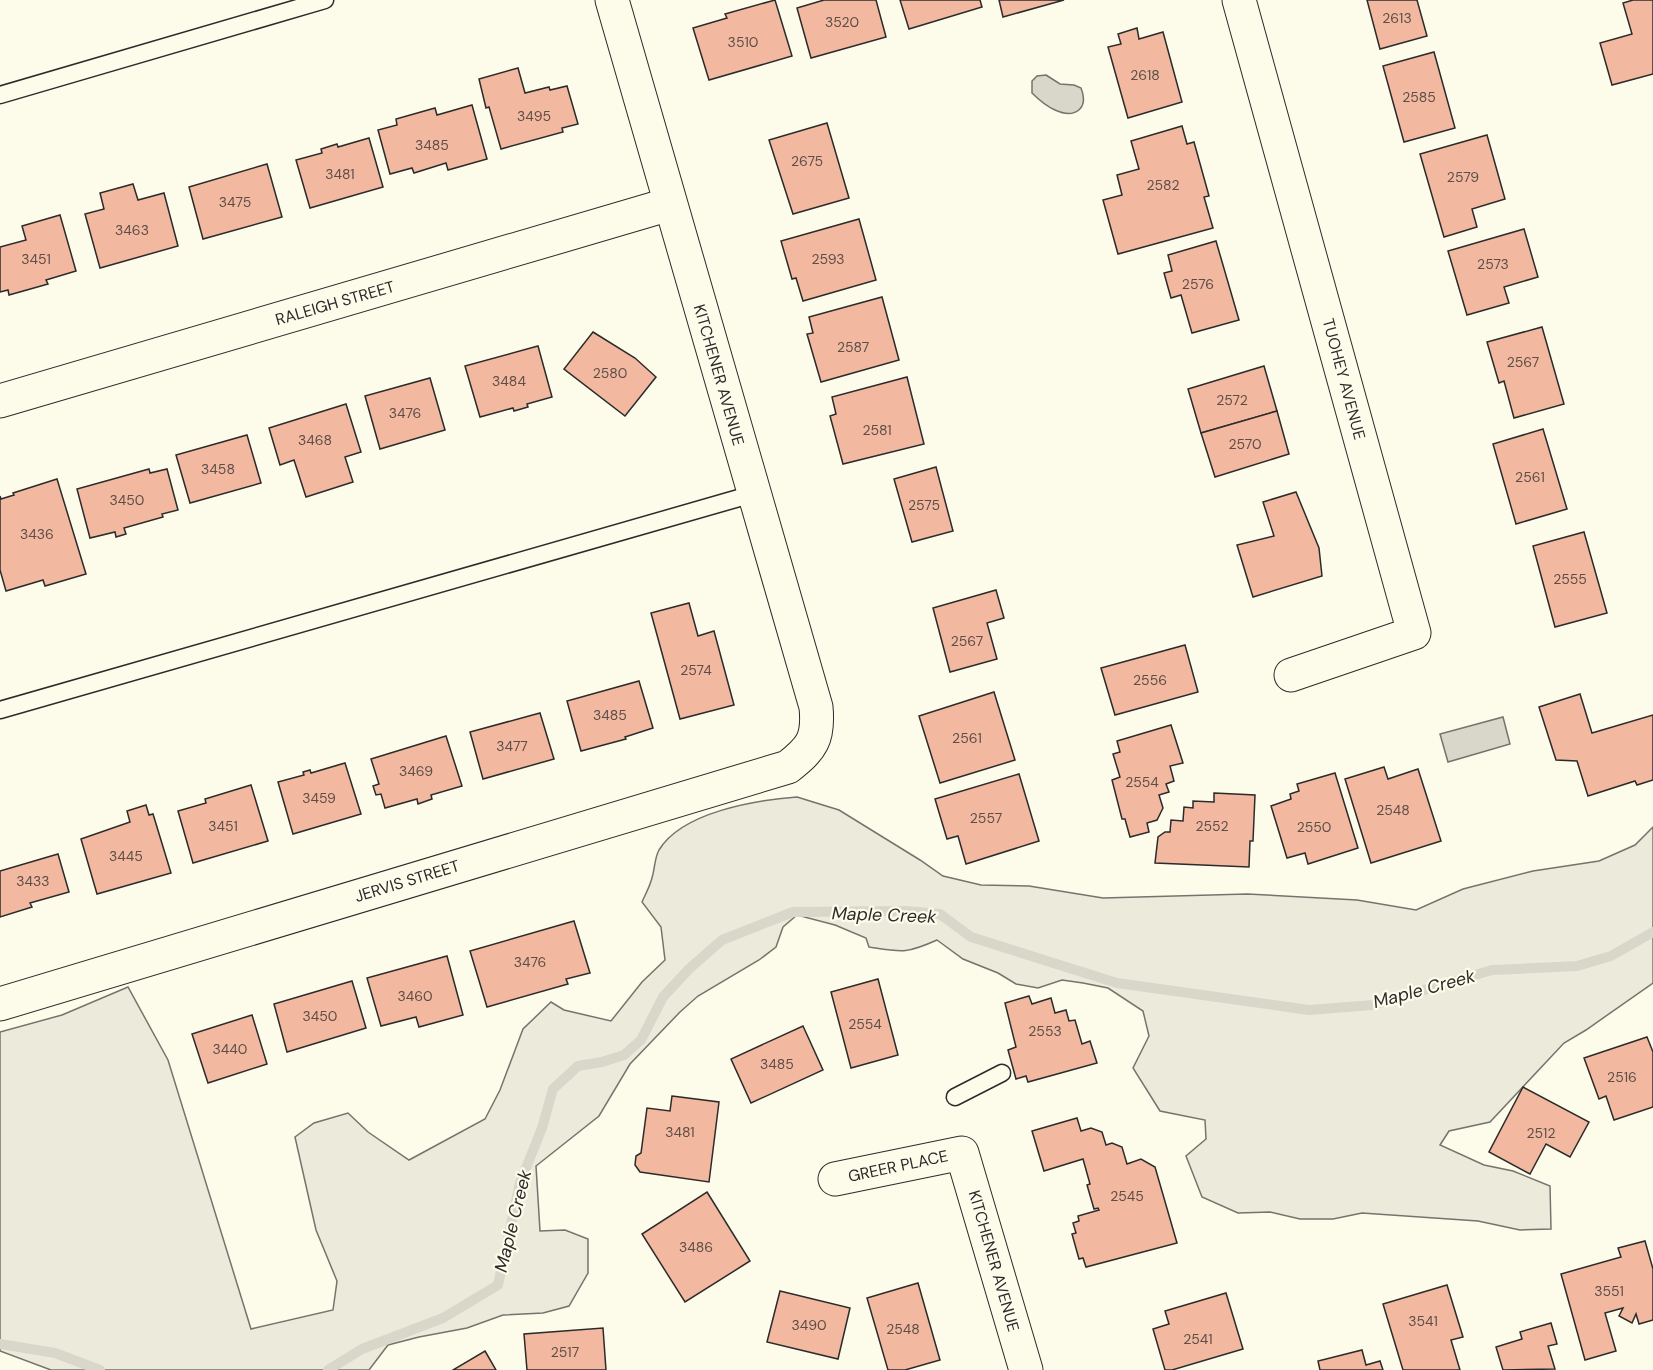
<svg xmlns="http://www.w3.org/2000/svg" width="1653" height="1370" viewBox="0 0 1653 1370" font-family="'DM Sans',sans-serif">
<rect width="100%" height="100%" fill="#fdfbea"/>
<path fill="#ecebdb" stroke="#74746e" stroke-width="1.5" d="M797,797L839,810L920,860L943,876L981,885L1029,886L1103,898L1247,894L1357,900L1416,910L1463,889L1533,871L1599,861L1635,845L1653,827V983L1586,1030L1564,1043L1490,1122L1449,1131L1440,1145L1484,1165L1513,1171L1550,1186L1551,1229L1520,1230L1478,1221L1362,1213L1333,1219H1300L1270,1212L1238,1213L1202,1197L1186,1156L1206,1139L1205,1120L1160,1111L1133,1068L1149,1036L1143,1011L1108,988L1083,983L1062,980L1038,988L1016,984L998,973L963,959L937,940C906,954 902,952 869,947L866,938L835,925L797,915L783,927L776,947L759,960L698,996L680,1012L630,1064L599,1116L536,1166L540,1231L565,1230L588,1239V1273L569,1306L543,1313L503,1315L467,1328L419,1337L388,1345L369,1370H51L0,1351V1032L62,1015L128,987L168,1060L251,1329L333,1310L337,1281L316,1230L295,1137L314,1123L348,1113L368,1132L409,1160L485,1119L500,1090L523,1029L551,1002L564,1010L611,1021L642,982L665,960L661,927L642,902C645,895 649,888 651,881C655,871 654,859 659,850C682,812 756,800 797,797Z"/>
<g fill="#d8d7c9" stroke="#74746e" stroke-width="1.5">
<path d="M1046,75L1060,84L1074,85L1081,88C1089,109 1075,119 1055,110C1046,106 1039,100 1032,93V81L1037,76Z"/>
<path d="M1503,717L1510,744L1448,762L1440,734Z"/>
</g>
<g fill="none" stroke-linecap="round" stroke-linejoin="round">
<g stroke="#d8d7c9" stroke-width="10">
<path d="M0,1344L55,1353L100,1370"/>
<path d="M328,1370L362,1349L443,1318L498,1285L520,1183L542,1128L553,1089L578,1066L602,1062L624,1055L641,1040L663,997L689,969L722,940L793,912L906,911L940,914L971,937L1117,983L1309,1010L1373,1005L1492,970L1577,966L1611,956L1653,932"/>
</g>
</g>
<g fill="#f2b8a0" stroke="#2b2b2b" stroke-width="1.5">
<path d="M775,0L792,56L709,80L693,28L727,18L725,14Z"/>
<path d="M824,0H876L886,37L811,58L797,8Z"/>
<path d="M900,0H980L982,7L909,29Z"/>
<path d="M999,0H1064L1003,17Z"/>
<path d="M1367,0H1417L1427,36L1380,49Z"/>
<path d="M1633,0H1653V74L1612,85L1600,43L1632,34L1623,3Z"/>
<path d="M1137,28L1139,39L1163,32L1182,102L1128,118L1108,47L1121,44L1118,34Z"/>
<path d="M1434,52L1455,128L1404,142L1383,66Z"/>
<path d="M518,68L525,93L549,87L550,90L567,86L578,124L562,128L563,132L501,149L489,107L486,108L479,79Z"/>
<path d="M472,105L487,159L448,170L446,163L414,173L412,168L390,174L378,130L397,125L396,119L435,108L437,115Z"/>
<path d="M827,123L849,198L793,214L769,140Z"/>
<path d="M1182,126L1187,144L1194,142L1209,196L1204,197L1213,228L1118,254L1103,200L1122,195L1117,175L1139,169L1131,141Z"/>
<path d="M1487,135L1505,199L1472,209L1477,227L1444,237L1420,154Z"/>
<path d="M369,138L383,187L310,208L296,160L322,153L321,149L337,144L338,147Z"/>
<path d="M267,164L282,217L203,239L189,187Z"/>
<path d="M133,184L138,200L164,193L178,246L100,268L85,214L104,209L100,193Z"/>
<path d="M60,215L76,271L46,280L48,284L9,295L8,290L0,292V247L26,240L22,226Z"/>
<path d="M859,219L876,280L803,301L796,278L792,279L781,241Z"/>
<path d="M1524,229L1538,277L1504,287L1509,303L1467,315L1448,251Z"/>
<path d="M1216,241L1239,320L1192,333L1181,295L1171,298L1164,273L1172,271L1168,255Z"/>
<path d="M882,297L899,360L821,382L807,334L813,333L809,317Z"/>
<path d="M1542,327L1564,404L1514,418L1504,381L1499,383L1487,342Z"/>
<path d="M593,332L635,358L656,377L625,416L564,369Z"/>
<path d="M538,346L552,397L527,404L528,407L514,411L513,408L480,417L465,366Z"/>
<path d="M1264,366L1277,411L1201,433L1188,389Z"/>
<path d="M907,377L924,444L843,464L830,416L836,414L832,397Z"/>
<path d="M430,378L445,430L380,449L365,396Z"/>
<path d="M346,404L361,452L345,457L353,482L306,497L294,460L280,465L269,428Z"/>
<path d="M1277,411L1289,454L1215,477L1201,433Z"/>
<path d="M1543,429L1567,509L1516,524L1493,444Z"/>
<path d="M247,435L261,483L190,503L176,455Z"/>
<path d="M936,467L953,531L912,542L894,479Z"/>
<path d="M149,469L150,473L167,469L178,510L162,514L163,517L124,528L126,534L116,537L115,532L90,538L77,489Z"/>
<path d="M57,479L86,574L45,586L43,580L6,591L0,570V496L1,499L14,495L13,493Z"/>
<path d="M1296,492L1319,548L1322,576L1253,597L1237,545L1274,536L1263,502Z"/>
<path d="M1584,532L1607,613L1555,627L1533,546Z"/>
<path d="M996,590L1004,618L987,623L997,659L950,672L933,608Z"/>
<path d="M689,603L698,636L714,631L734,705L680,719L651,613Z"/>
<path d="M1185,645L1198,692L1115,715L1101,668Z"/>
<path d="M639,681L653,728L625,737L626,739L581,751L567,701Z"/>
<path d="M994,692L1015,760L940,783L919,716Z"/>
<path d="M1580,694L1592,733L1653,715V780L1637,785L1635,781L1588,796L1577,761L1556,760L1539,707Z"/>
<path d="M540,713L554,759L483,779L470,732Z"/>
<path d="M1171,725L1183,763L1170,766L1174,781L1166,784L1169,792L1159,795L1163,808L1157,820L1147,823L1149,832L1130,837L1125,819H1122L1112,780L1120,777L1113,754L1120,752L1117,741Z"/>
<path d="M446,736L462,786L431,795L432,799L418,804L417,799L385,808L381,794L376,795L373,786L379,784L371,759Z"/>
<path d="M345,763L361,814L293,834L278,782L304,775L303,772L310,770L311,773Z"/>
<path d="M1384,767L1388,779L1418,769L1441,841L1371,863L1345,779Z"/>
<path d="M1335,773L1358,848L1308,864L1305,853L1287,858L1271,806L1291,799L1290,794L1299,791L1297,784Z"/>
<path d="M1019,774L1039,841L966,864L958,836L947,839L935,799Z"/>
<path d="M251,785L268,841L193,863L178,811L206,803L205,799Z"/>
<path d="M1214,793L1255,795L1253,841H1250L1249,867L1155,863L1158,837L1165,832H1170L1171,820L1183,821L1184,807L1193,808V801L1214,802Z"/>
<path d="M146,805L149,815L153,814L171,873L97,894L81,839L130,822L127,811Z"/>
<path d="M58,854L69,892L30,903L32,907L0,917V871Z"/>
<path d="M574,921L590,973L566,979L568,984L487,1007L470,951Z"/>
<path d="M447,956L463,1015L419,1027L416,1017L381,1026L367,978Z"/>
<path d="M878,979L898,1055L851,1068L831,992Z"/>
<path d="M352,981L366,1028L287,1052L274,1004Z"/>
<path d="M1029,996L1032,1004L1051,998L1055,1013L1066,1010L1069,1021L1075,1020L1082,1044L1090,1041L1097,1063L1028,1082L1026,1076L1016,1079L1008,1050L1016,1047L1005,1003Z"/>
<path d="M252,1015L267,1064L208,1083L192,1034Z"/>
<path d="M803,1026L823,1070L751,1103L731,1059Z"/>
<path d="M1647,1037L1653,1052V1107L1614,1120L1606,1096L1599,1099L1584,1058Z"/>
<path d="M1523,1087L1589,1122L1570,1157L1546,1144L1530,1174L1489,1152Z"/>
<path d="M672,1096L719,1102L709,1182L640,1172L635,1165L636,1156L641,1153L647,1108L670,1111Z"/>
<path d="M1077,1118L1081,1131L1091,1128L1102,1132L1106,1145L1112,1143L1122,1147L1127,1164L1141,1159L1155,1167L1177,1243L1086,1267L1083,1258L1079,1259L1072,1234L1076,1233L1073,1223L1079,1221L1078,1216L1099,1210L1098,1208L1094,1209L1087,1185L1090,1184L1083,1159L1044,1171L1032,1131Z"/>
<path d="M707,1192L750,1261L685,1302L642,1234Z"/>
<path d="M1645,1241L1653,1269V1320L1639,1324L1636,1314L1632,1323L1619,1316L1623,1308L1605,1313L1616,1351L1585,1360L1561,1274L1621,1257L1618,1248Z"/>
<path d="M918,1283L940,1360L905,1370H888L867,1298Z"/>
<path d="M1447,1285L1463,1337L1451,1340L1460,1370H1403L1383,1304Z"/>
<path d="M780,1291L850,1308L838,1359L767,1342Z"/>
<path d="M1226,1293L1243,1349L1172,1370H1165L1153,1329L1169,1324L1165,1311Z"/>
<path d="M1551,1323L1557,1344L1548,1346L1555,1369L1503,1370L1496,1347L1522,1339L1520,1332Z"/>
<path d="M603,1328L606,1370H527L524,1334Z"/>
<path d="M1362,1350L1366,1365L1380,1361L1383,1370H1320L1318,1361Z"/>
<path d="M485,1351L496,1370H453Z"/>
</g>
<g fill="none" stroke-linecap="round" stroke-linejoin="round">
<defs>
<g id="lane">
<path d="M0,95L325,0"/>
<path d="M0,710L753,494"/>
<path d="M955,1097L1002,1073"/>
</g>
<g id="street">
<path d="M1239,0L1414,633L1291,675"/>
<path d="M0,401L670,204"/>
<path d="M0,1004L788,767C812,748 819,739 816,707L612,0"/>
<path d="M835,1179L962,1153L1026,1370"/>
</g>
</defs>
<use href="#lane" stroke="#2b2b2b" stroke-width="19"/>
<use href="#street" stroke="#2b2b2b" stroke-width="35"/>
<use href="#lane" stroke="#fdfbea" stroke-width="16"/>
<use href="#street" stroke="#fdfbea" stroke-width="33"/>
</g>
<g text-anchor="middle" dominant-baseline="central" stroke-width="4.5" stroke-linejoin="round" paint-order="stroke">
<g font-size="14" fill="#5d4e48">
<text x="1397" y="18">2613</text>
<text x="842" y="22">3520</text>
<text x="743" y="42">3510</text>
<text x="1145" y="75">2618</text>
<text x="1419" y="97">2585</text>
<text x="534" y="116">3495</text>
<text x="432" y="145">3485</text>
<text x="807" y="161">2675</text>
<text x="340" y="174">3481</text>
<text x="1463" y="177">2579</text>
<text x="1163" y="185">2582</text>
<text x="235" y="202">3475</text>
<text x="132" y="230">3463</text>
<text x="36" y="259">3451</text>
<text x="828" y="259">2593</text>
<text x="1493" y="264">2573</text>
<text x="1198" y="284">2576</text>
<text x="853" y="347">2587</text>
<text x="1523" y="362">2567</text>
<text x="610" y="373">2580</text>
<text x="509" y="381">3484</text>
<text x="1232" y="400">2572</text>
<text x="405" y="413">3476</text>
<text x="877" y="430">2581</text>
<text x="315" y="440">3468</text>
<text x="1245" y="444">2570</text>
<text x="218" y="469">3458</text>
<text x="1530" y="477">2561</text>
<text x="127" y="500">3450</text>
<text x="924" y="505">2575</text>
<text x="37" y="534">3436</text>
<text x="1570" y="579">2555</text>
<text x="967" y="641">2567</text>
<text x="696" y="670">2574</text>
<text x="1150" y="680">2556</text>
<text x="610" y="715">3485</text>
<text x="967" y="738">2561</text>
<text x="512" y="746">3477</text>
<text x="416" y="771">3469</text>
<text x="1142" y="782">2554</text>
<text x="319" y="798">3459</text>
<text x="1393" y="810">2548</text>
<text x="986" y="818">2557</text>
<text x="223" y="826">3451</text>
<text x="1212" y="826">2552</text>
<text x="1314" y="827">2550</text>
<text x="126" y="856">3445</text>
<text x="33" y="881">3433</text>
<text x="530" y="962">3476</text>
<text x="415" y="996">3460</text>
<text x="320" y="1016">3450</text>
<text x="865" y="1024">2554</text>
<text x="1045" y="1031">2553</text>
<text x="230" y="1049">3440</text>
<text x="777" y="1064">3485</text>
<text x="1622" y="1077">2516</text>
<text x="680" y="1132">3481</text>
<text x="1541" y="1133">2512</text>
<text x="1127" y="1196">2545</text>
<text x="696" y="1247">3486</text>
<text x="1609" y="1291">3551</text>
<text x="1423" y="1321">3541</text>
<text x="809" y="1325">3490</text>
<text x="903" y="1329">2548</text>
<text x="1198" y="1339">2541</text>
<text x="565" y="1352">2517</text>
</g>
<g font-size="16" fill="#2b2b2b" stroke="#fdfbea">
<text transform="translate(335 303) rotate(-16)">RALEIGH STREET</text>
<text transform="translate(719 375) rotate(74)">KITCHENER AVENUE</text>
<text transform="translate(1344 379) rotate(75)">TUOHEY AVENUE</text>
<text transform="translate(407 881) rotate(-17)">JERVIS STREET</text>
<text transform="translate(898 1166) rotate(-12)">GREER PLACE</text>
<text transform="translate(994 1261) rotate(74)">KITCHENER AVENUE</text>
</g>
<g font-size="18" font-style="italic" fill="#2b2b2b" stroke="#fdfbea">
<text transform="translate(884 915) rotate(2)">Maple Creek</text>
<text transform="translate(1424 989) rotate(-15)">Maple Creek</text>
<text transform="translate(513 1221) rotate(-76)">Maple Creek</text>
</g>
</g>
</svg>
